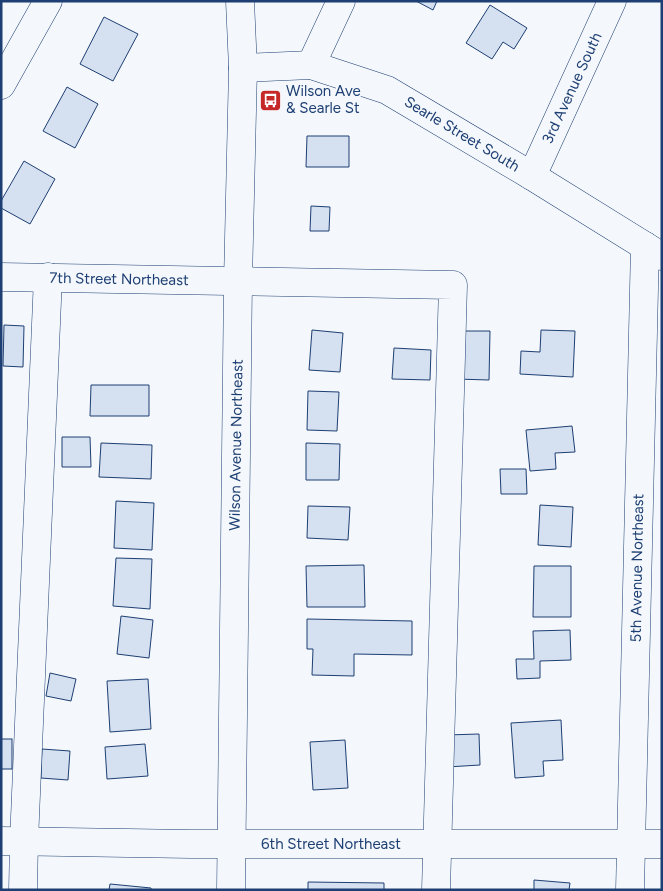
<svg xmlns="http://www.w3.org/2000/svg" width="663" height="891" viewBox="0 0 663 891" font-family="Figtree,sans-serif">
<rect width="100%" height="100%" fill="#f4f7fb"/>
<g fill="#d5e0f0" stroke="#1d3f73">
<path d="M416,1H437L433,10Z"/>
<path d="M490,5L527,28L514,49L503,42L492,59L466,43Z"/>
<path d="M104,17L138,34L113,81L80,64Z"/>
<path d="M67,87L98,104L75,148L43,131Z"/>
<path d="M307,136H349V167H306Z"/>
<path d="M24,161L55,179L30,224L1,208V201Z"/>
<path d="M311,206L330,207L329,231H310Z"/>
<path d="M4,325L24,326L23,367L3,366Z"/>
<path d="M312,330L343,333L340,372L309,370Z"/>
<path d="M541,330L575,331L573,377L520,374L521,351L540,352Z"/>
<path d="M457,331H490L489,380L456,379Z"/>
<path d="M394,348L431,350L430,380L392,379Z"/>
<path d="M91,385H149V416H90Z"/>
<path d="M308,391L339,392L337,431L307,430Z"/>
<path d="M572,426L575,452L555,453L556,469L530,471L526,430Z"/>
<path d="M62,437H90L91,467H62Z"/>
<path d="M101,443L152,445L151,479L99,477Z"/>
<path d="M306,443L340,444L339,480H306Z"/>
<path d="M500,469H526L527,494H501Z"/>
<path d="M116,501L154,503L152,550L114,548Z"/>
<path d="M540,505L573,507L571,547L538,545Z"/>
<path d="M308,506L350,507L348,540L307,538Z"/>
<path d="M116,558L152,559L150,609L113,606Z"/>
<path d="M364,565L365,607H307L306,566Z"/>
<path d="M534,566H571V617H533Z"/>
<path d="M121,616L153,620L149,658L117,654Z"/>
<path d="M307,619L412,621V655L354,654V676L312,675L313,649H307Z"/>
<path d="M570,630L571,660L540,661V678L517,679L516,659H534L533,631Z"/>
<path d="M50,673L76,679L71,701L46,696Z"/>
<path d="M148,679L151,729L110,732L107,681Z"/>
<path d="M561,720L563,760L543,761L544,776L515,778L511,723Z"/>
<path d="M479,734L480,765L447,767L446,735Z"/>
<rect x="1" y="739" width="11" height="30"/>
<path d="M345,740L348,788L313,790L310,742Z"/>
<path d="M145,744L148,776L107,779L105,747Z"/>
<path d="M42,749L70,751L68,780L41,778Z"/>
<path d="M534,880L570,883L569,890H534Z"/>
<path d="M308,882L384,883V890H308Z"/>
<path d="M110,884L151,888V890H109Z"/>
</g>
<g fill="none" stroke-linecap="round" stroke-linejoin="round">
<defs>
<g id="minor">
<path d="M311,65L341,1"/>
<path d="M243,68L311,65L387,90L532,176L661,256"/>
<path d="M1,85L48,1"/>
<path d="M532,176L612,1"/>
<path d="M1,277L453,285L436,890"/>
<path d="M1,841L191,844H662"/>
<path d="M23,890L24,841L48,277"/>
<path d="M231,890L238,281L243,68L240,1"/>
<path d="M630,890L645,246"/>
</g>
</defs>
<use href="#minor" stroke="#1d3f73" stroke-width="29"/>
<use href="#minor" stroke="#f4f7fb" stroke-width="28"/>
</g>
<defs>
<symbol id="bus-square" viewBox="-11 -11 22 22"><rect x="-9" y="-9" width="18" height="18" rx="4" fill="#c62828" stroke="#f4f7fb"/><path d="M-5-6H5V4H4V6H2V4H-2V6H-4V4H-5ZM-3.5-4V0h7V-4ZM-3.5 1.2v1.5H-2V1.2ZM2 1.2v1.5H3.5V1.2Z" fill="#fff"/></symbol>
</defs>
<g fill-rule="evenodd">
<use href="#bus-square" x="258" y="88" width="25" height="25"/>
</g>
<g text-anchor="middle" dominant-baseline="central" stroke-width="4" stroke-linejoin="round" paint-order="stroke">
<g font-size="15" fill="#1d3f73" stroke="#f4f7fb">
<text transform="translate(572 88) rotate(-65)">3rd Avenue South</text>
<text transform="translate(462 134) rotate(31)">Searle Street South</text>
<text transform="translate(119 279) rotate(1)">7th Street Northeast</text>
<text transform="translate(236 445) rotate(-89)">Wilson Avenue Northeast</text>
<text transform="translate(637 568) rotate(-89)">5th Avenue Northeast</text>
<text x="331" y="844">6th Street Northeast</text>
</g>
<g font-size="15" fill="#1d3f73" stroke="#f4f7fb" text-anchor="start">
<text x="286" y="91">Wilson Ave<tspan x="286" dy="17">&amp; Searle St</tspan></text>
</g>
</g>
<rect width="663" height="891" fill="none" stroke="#1d3f73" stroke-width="5"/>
</svg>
